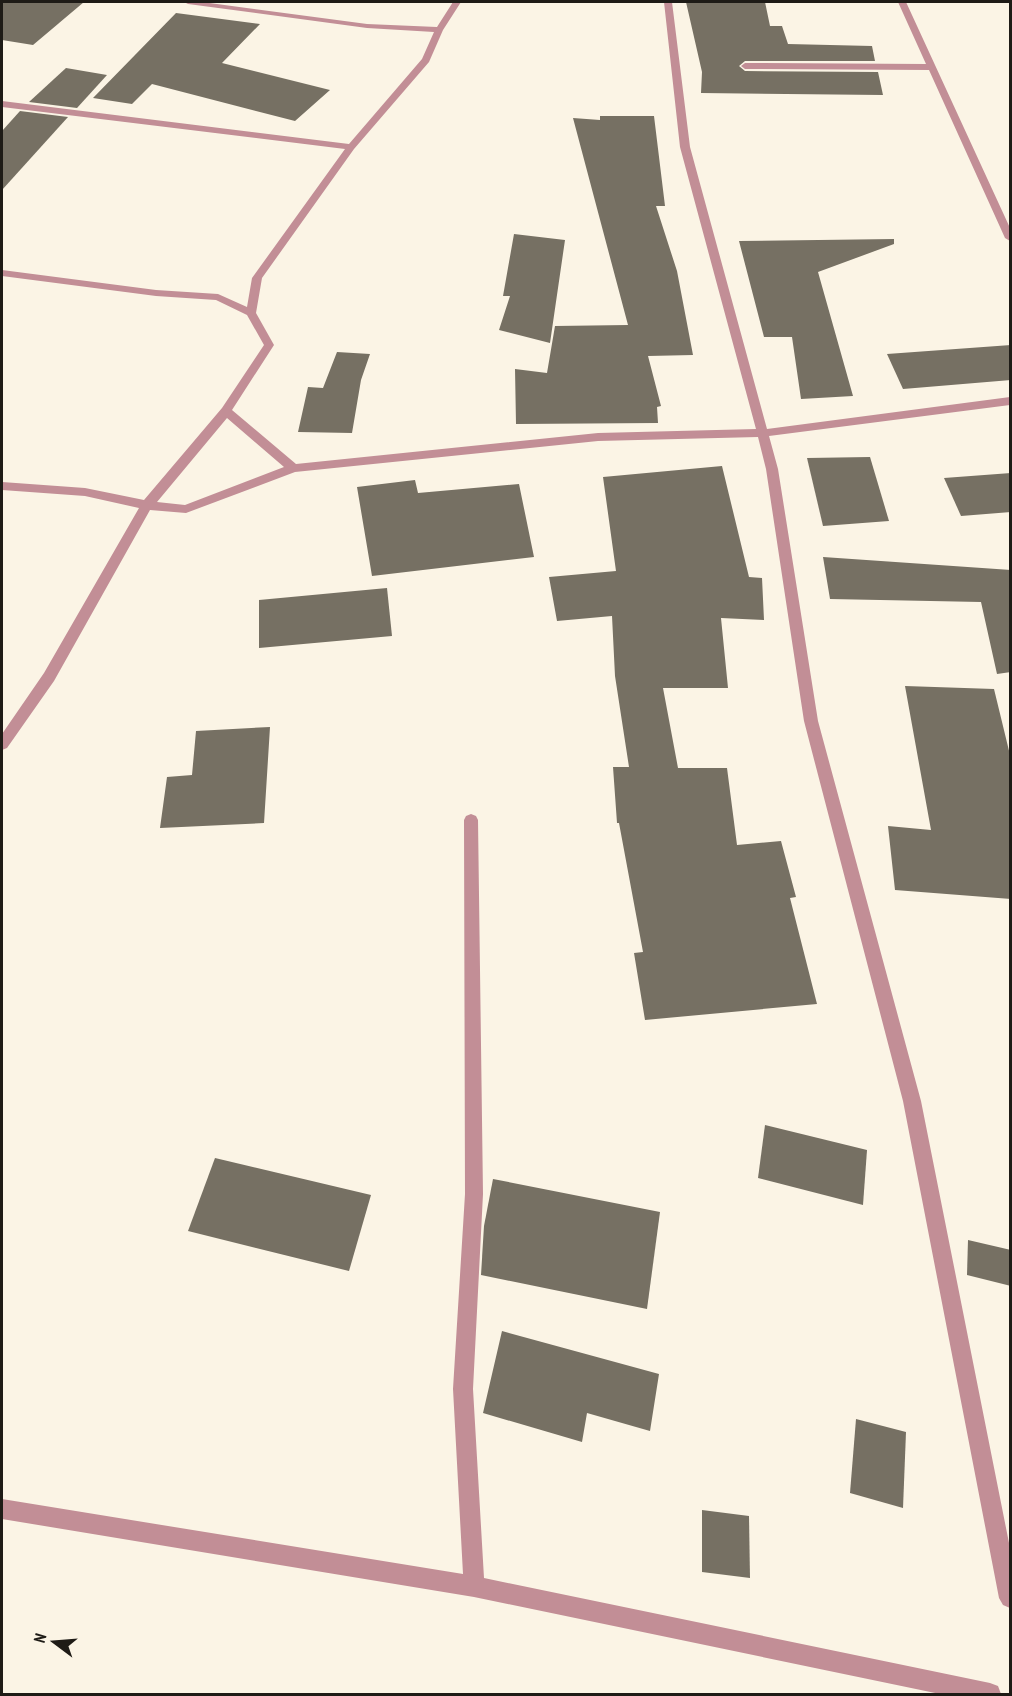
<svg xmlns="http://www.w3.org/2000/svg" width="1012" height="1696" viewBox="0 0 1012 1696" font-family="'PT Sans Narrow',sans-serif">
<rect width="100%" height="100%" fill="#fbf4e5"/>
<g fill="#767063">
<path d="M2,2H84L33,45L2,40Z"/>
<path d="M686,2H765L770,26H782L788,44L872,46L875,61H745L739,66L745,71L878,72L883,95L701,93L702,72Z"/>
<path d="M176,13L260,24L222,63L330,90L295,121L152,84L132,104L93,98Z"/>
<path d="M66,68L107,75L77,108L29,102Z"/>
<path d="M20,111L68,117L2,190V131Z"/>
<path d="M600,116H654L665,206H656L677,271L693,355L648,356L661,406L657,407L658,423L516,424L515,369L547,373L555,326L628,325L573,118L600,120Z"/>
<path d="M514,234L565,240L550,343L499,330L510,296H503Z"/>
<path d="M894,239V244L818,272L853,396L801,399L792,337H764L739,241Z"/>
<path d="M1011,345V380L903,389L887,354Z"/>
<path d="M337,352L370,354L361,380L352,433L298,432L308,387L323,388Z"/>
<path d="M870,457L889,521L823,526L807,458Z"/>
<path d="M722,466L749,577L762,578L764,620L721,618L728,688H663L678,768H727L737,845L781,841L796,897L790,898L817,1004L645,1020L634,953L643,952L619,823H617L613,767H629L615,676L612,616L557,621L549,577L616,571L603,477Z"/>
<path d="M1011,473V512L961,516L944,478Z"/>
<path d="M415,480L418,493L519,484L534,557L372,576L357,487Z"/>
<path d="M823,557L1011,570V672L997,674L981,602L830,599Z"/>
<path d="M387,588L392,636L259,648V600Z"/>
<path d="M905,686L994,689L1011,759V899L895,890L888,826L931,830Z"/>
<path d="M270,727L264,823L160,828L167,777L192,775L196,731Z"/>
<path d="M765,1125L867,1150L863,1205L758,1178Z"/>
<path d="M215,1158L371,1195L349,1271L188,1231Z"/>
<path d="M493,1179L660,1212L647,1309L481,1275L484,1226Z"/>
<path d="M968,1240L1011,1250V1286L967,1275Z"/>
<path d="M502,1331L659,1374L650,1431L587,1413L582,1442L483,1413Z"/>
<path d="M856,1419L906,1432L903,1508L850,1493Z"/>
<path d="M702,1510L749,1516L750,1578L702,1572Z"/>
</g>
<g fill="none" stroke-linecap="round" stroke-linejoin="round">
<g fill="#c28e96" fill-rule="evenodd">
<path d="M184,2H202L367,24L437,27L453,2H461L443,30L429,62L354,149L262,278L256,313L274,345L232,410L296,464L598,433L756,429L680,147L664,2H672L690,147L767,429L1010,397V405L769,436L778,469L818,721L921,1101L1010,1548V1608L1003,1605L999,1598L903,1101L804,721L766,469L758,437L598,441L295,472L186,513L150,510L54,681L7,748L2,750V734L44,673L139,508L85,496L2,490V482L85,488L144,500L222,408L264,345L247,315L216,300L156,296L2,276V270L156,290L218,294L247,307L252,278L345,149L2,107V101L349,144L422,59L434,32L367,28L188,4ZM227,418L284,467L185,505L157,502Z"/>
<path d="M898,2H906L1010,228V241L1005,238L929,70L745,69L741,66L745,63L926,64Z"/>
<path d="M471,814L476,816L478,820L483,1194L473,1389L484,1578L990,1683L998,1686L1001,1694H940L474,1597L2,1519V1499L463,1574L453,1389L465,1194L464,820L466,816Z"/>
</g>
</g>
<rect width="1012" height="1696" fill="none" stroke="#1e1b16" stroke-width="6"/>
<g transform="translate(54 1642) rotate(286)" stroke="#fbf4e5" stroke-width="4.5" paint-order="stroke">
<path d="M0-4.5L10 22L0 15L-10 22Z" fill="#1e1b16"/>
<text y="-9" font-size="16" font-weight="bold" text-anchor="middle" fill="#1e1b16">N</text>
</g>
</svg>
